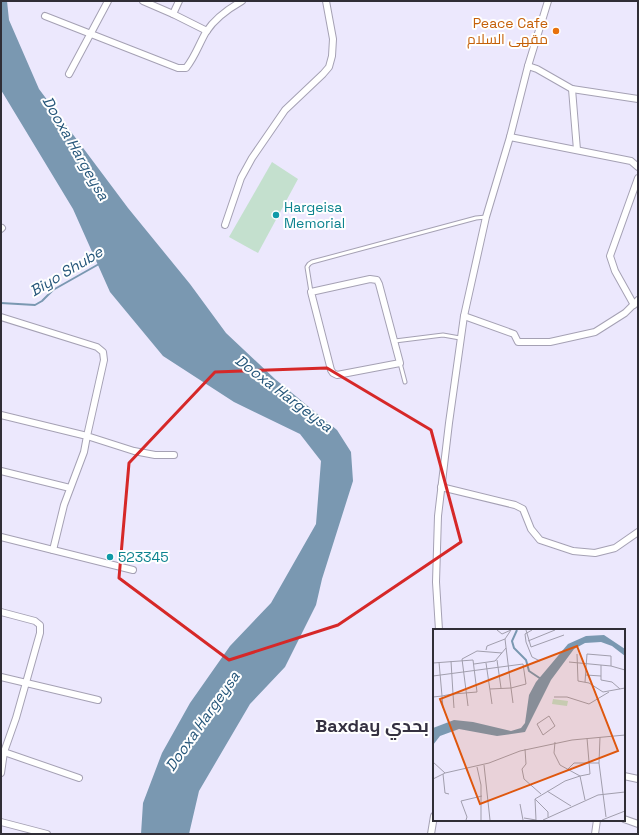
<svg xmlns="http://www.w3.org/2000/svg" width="639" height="835" viewBox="0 0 639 835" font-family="'Space Grotesk',Cairo,sans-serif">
<rect width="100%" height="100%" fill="#ece8fd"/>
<path fill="#c4e0ce" d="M272,162L298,179L258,253L229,237Z"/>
<path fill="#7a98b1" d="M1,1H7L9,20L39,89L128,208L190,284L226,333L275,379L337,430L351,452L353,481L322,579L316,605L285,667L250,704L199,791L189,834H141L143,803L162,753L190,703L230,646L271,603L316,524L321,461L300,434L234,402L163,356L110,292L73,209L1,90Z"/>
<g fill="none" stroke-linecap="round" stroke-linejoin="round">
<path stroke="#7a98b1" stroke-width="2" d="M1,303L35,305L42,301L53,290L99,264"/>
<defs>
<g id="service">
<path d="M311,292L307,267L309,264L312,262L476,218L486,217"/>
<path d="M395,341L443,335L460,338"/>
<path d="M400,363L405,382"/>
</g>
<g id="minor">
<path d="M143,1L173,14L207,31"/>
<path d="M173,14L179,1"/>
<path d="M45,16L178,68H186C195,57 199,44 206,32C215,18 228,9 242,1"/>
<path d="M528,66L537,69L572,89L638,99"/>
<path d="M69,74L108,1"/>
<path d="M572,89L577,150"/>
<path d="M510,137L631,161L638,167"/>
<path d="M225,225L241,178L252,158L285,110L323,74L329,67L332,56L333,39L326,1"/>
<path d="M1,229L2,228"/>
<path d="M370,279L377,280L379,284L400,363L337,375L333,373L331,370L311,292Z"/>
<path d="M634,305L615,271L610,256L638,178"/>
<path d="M464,316L514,334L518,342H550L595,332L625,313L638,300"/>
<path d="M1,317L97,347L103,352L104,360L87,436L134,451L155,455H174"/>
<path d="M1,415L87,436L84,452L64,505L53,550"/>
<path d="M1,471L70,488"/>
<path d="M441,487L515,505L523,509L531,529L540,540L573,551L595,553L615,548L638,532"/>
<path d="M1,537L133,570"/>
<path d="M1,612L35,621L40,625V633L16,718L4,752L79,778"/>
<path d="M439,630L436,582L438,516L449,423L464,316L486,217L510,137L528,66L548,1"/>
<path d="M1,677L98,700"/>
<path d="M1,751L4,752L1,773"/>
<path d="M624,776L638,779"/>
<path d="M624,819L638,824"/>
<path d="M1,822L47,834"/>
<path d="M431,834L434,816"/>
<path d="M595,834L597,820"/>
</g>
</defs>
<use href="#service" stroke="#a5a1b4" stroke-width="5"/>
<use href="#minor" stroke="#a5a1b4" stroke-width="8"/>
<use href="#service" stroke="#fff" stroke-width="3"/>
<use href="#minor" stroke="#fff" stroke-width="6"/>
</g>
<path fill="none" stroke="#d62828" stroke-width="3" stroke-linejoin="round" d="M327,368L431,430L461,542L338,625L229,660L119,578L129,463L215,372Z"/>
<circle fill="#e8710a" stroke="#fff" stroke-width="1.5" cx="556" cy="31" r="4"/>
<g fill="#0f9aa8" stroke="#fff" stroke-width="1.5">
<circle cx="276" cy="215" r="4"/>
<circle cx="110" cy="557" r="4"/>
</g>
<g text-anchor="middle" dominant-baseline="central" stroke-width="4" stroke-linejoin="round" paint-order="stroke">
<g font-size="14" fill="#c56008" stroke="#fff" text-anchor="end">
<text x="548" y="23">Peace Cafe<tspan x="548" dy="16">مقهى السلام</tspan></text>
</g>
<g font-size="14" fill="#0d838f" stroke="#fff" text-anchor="start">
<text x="284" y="207">Hargeisa<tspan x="284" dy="16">Memorial</tspan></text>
<text x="118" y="557">523345</text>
</g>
<g font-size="15" font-style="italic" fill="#25567a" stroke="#fff">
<text transform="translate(76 148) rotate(60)">Dooxa Hargeysa</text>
<text transform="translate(66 271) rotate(-31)">Biyo Shube</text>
<text transform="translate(284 393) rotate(37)">Dooxa Hargeysa</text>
<text transform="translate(202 721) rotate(-55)">Dooxa Hargeysa</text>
</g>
<g font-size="18" font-weight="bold" fill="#353141" stroke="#fff">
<text x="372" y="725">Baxday بحدي</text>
</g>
</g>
<g transform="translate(433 629)">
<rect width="192" height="192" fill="#ece8fd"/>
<path d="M120,70L135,72L134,77L119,75Z" fill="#c4e0ce"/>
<path d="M171,6L192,20V27L179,17L168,13L152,14L141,20L118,51L92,103L64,107L26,100L7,107L0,116V99L21,91L40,93L78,102L88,99L92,94L96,66L103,53L135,15L153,7Z" fill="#7a98b1"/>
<path fill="none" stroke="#7a98b1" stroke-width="2" d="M84,1L79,12L81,19L93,31L96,42L108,50"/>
<path fill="none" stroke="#a19ead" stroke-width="1" d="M64,1L69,5L78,1M93,1L98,18L131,6M99,1L92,5L93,13L99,28L107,32M95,12L122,1M53,21L54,17L72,10L78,1M144,25L145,52L156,54L170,63L192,59M29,30L35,77M29,30L44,22L69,24M64,31L68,59M6,33L9,67L14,66L20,65L18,32M136,33L178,37L192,41M0,34L40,31L44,63L20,65L21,79M53,34L59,75M41,35L62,32L73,19M168,36V51L179,53L187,60M153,46L168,47M0,47L90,35L93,55L78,59L80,74M152,53L154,25L178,27V37M57,60L78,59L72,10M0,68L9,67L10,79M121,68H134L156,75L176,63M116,87L122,97L110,106L104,95ZM122,113L121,124L127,136L147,147L157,145L154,109M92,120L93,135L89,140L91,150L108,165M0,133L12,144M166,134L173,188M51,136L57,191M44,138L48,156V191M134,141L141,134H166L167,108M10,145L12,164L16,165M0,150L12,144L56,134L87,122L139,111L192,106V126M114,162L138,177M102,170L115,183V188M87,175L90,191M91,189L103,191M33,191L34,188L28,172L49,167M103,191L102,170L132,152L147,147L152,171M110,191L165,166L192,163M169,191L192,182"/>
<path fill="#df570e" fill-opacity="0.15" stroke="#df570e" stroke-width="2" d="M144,17L185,122L47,175L7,70Z"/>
<rect width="192" height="192" fill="none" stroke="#302e36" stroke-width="2"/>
</g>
<rect width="639" height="835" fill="none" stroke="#302e36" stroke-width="4"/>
</svg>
